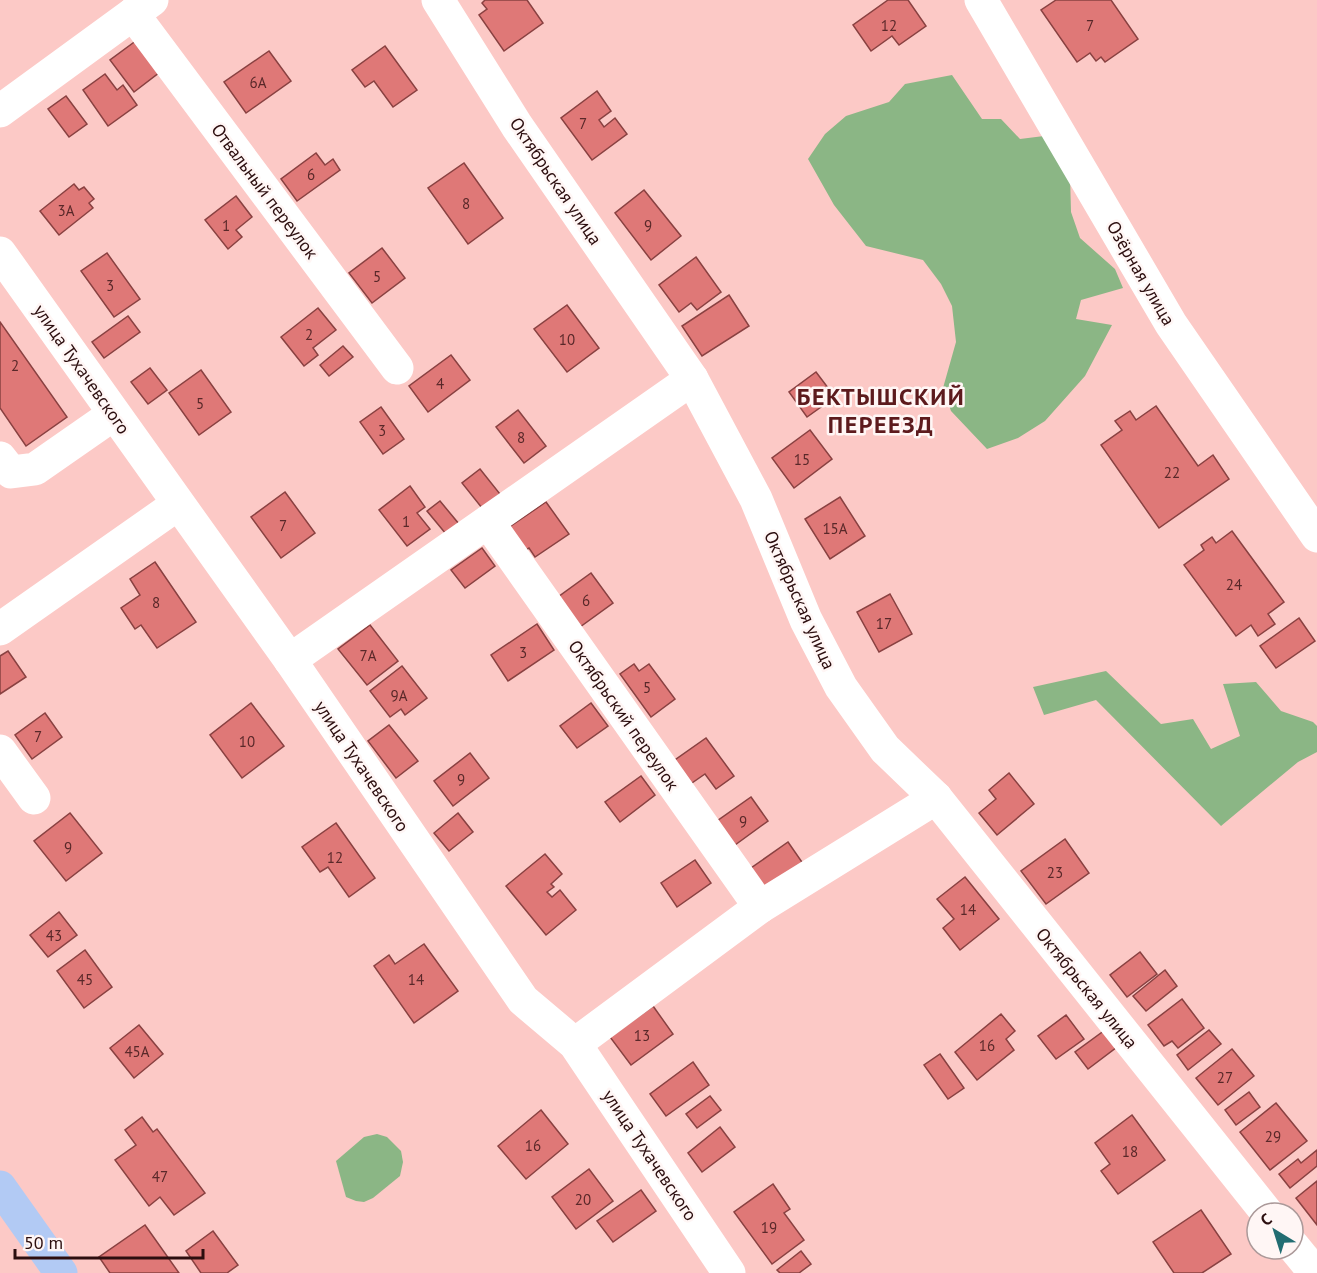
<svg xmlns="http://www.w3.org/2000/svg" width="1317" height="1273" viewBox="0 0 1317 1273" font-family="'PT Sans',sans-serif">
<rect width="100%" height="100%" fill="#fcc9c6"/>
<g fill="#8bb685">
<path d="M952,75L982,119H1001L1020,139L1044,136L1070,174L1071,212L1080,238L1115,269L1123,288L1081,300L1076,319L1112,325L1085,376L1045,421L1018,438L987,449L951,411L943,388L956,342L952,306L941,284L923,260L866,246L834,205L808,159L825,134L846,116L889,102L905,84Z"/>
<path d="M1106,671L1161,724L1193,719L1211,749L1240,736L1223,684L1256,682L1281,711L1313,722L1317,726V752L1298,762L1221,826L1096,700L1044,715L1033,687Z"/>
<path d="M377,1134L387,1137L401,1151L403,1162L400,1176L373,1198L364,1202L356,1201L346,1197L336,1161L364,1137Z"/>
</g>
<g fill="#df7877" stroke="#894141" stroke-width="1.5">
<path d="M485,0H527L543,23L504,51L479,15L487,9L482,3Z"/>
<path d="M888,0H908L926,26L899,45L892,36L871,51L853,25Z"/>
<path d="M1056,0H1111L1138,39L1105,62L1101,57L1096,61L1090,53L1077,62L1041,10Z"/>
<path d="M137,40L160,72L134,92L110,60Z"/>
<path d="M385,46L417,90L393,107L374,81L365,87L352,70Z"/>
<path d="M269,51L291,81L246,113L224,82Z"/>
<path d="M105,74L117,90L123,85L137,105L108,126L83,90Z"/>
<path d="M597,91L611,111L599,120L604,127L615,118L627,134L592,160L561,118Z"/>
<path d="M66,96L87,124L69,137L48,109Z"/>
<path d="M316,153L325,165L333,159L340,170L297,201L281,179Z"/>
<path d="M464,163L503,218L468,244L428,188Z"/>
<path d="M74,184L79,190L84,187L94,199L89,203L93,208L59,235L40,211Z"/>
<path d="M644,190L681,236L651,260L615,213Z"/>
<path d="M236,196L252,217L236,230L242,237L228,249L205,220Z"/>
<path d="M382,248L405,278L372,303L349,273Z"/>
<path d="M107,253L140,299L114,317L81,271Z"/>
<path d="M696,257L721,292L697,310L691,303L679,312L659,285Z"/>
<path d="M729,295L749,326L702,356L682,326Z"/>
<path d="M567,305L599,348L567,372L534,329Z"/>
<path d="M318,308L336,330L313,348L318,355L304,366L281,337Z"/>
<path d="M128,316L140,332L104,358L92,342Z"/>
<path d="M0,322L67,417L26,446L0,408Z"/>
<path d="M343,346L353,357L329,376L320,365Z"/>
<path d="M451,355L470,380L428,412L409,386Z"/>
<path d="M150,368L167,390L148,404L131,382Z"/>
<path d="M201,370L231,412L199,435L169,393Z"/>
<path d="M816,372L835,397L807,417L789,392Z"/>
<path d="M1156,406L1198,466L1213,455L1229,479L1159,528L1101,445L1122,430L1115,421L1130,411L1136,420Z"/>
<path d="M381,407L404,439L383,454L360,422Z"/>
<path d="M518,410L546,446L524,463L496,427Z"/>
<path d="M810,430L832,459L794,488L772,458Z"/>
<path d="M480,469L500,494L482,508L462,483Z"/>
<path d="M410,486L425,507L417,513L430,529L407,546L379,510Z"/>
<path d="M285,492L315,533L281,558L251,517Z"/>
<path d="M840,497L865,536L830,559L805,519Z"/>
<path d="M440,501L459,524L446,534L427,511Z"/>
<path d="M546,502L569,534L535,557L529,548L521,553L505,530Z"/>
<path d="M1232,531L1284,602L1268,614L1275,624L1258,636L1251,625L1236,636L1184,565L1204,550L1201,545L1212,537L1216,543Z"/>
<path d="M482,548L495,566L465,588L451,570Z"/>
<path d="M155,562L196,622L157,648L141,625L135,629L121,608L140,595L130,579Z"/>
<path d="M591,573L613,603L580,627L558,597Z"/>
<path d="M890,594L912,634L879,652L857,612Z"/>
<path d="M1299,618L1315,641L1276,668L1260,646Z"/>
<path d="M537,624L554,650L508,681L491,655Z"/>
<path d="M370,625L398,661L367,685L338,649Z"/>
<path d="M8,651L26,677L0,694V656Z"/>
<path d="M634,664L639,671L649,664L675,699L651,717L620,674Z"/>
<path d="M402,666L427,698L405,715L401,709L390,717L370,691Z"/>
<path d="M251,703L284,746L242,778L210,735Z"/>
<path d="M591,703L608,726L577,748L560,726Z"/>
<path d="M45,713L62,737L32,759L15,735Z"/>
<path d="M389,725L418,761L396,778L368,741Z"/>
<path d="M706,738L734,776L716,789L705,774L689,785L672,762Z"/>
<path d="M470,753L489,778L453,806L434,781Z"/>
<path d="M1009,773L1034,804L997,835L979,813L996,799L989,790Z"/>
<path d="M641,776L655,795L620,822L605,802Z"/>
<path d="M751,797L768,821L735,845L717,821Z"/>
<path d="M70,813L102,853L66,881L34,841Z"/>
<path d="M458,813L473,832L449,851L434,833Z"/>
<path d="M336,823L375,878L349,897L328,867L320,872L302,847Z"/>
<path d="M1065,839L1089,873L1046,904L1021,871Z"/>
<path d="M788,842L804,865L767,891L751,868Z"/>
<path d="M545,854L562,874L551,884L554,887L547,892L552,897L560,890L576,910L546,935L506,886Z"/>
<path d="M695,860L711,883L677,907L661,883Z"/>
<path d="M965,877L999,919L960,950L943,928L954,919L937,899Z"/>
<path d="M59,912L77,935L48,957L30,935Z"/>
<path d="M424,944L458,991L414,1023L374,966L389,955L395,964Z"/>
<path d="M85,950L112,987L84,1008L57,971Z"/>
<path d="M1140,952L1157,974L1127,997L1110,975Z"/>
<path d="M1165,970L1177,986L1146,1011L1133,996Z"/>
<path d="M1182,999L1204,1028L1178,1048L1172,1041L1164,1046L1148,1025Z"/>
<path d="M653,1006L673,1034L631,1065L610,1037Z"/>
<path d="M1001,1014L1015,1031L1006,1039L1014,1050L977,1080L955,1052Z"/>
<path d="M1066,1015L1084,1039L1056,1059L1038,1036Z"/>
<path d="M139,1025L163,1054L134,1078L110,1048Z"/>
<path d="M1105,1030L1117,1047L1088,1069L1075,1052Z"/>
<path d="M1209,1030L1221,1044L1188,1070L1177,1055Z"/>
<path d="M1232,1049L1254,1076L1218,1105L1196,1078Z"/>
<path d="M940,1054L964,1088L948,1099L924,1065Z"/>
<path d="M693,1062L709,1085L666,1116L650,1094Z"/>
<path d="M1249,1092L1260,1107L1236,1125L1225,1110Z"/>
<path d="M710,1096L721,1110L697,1128L686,1114Z"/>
<path d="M1276,1103L1307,1141L1270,1170L1240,1132Z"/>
<path d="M541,1110L568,1144L526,1179L498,1146Z"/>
<path d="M1132,1115L1165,1160L1118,1194L1101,1171L1110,1164L1095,1143Z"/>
<path d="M142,1117L153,1132L157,1129L205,1193L174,1215L160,1197L149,1206L115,1160L136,1145L125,1130Z"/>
<path d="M720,1127L735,1147L702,1172L688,1153Z"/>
<path d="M1317,1150V1166L1290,1188L1279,1174L1298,1159L1301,1163Z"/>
<path d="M589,1169L613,1201L576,1229L552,1197Z"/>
<path d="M1317,1181V1225L1296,1198Z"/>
<path d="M773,1184L790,1209L784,1213L804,1240L772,1264L734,1212Z"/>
<path d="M641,1190L656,1211L613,1242L597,1221Z"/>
<path d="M1201,1210L1231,1254L1202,1273H1174L1153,1242Z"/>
<path d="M145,1225L179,1273H110L99,1257Z"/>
<path d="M213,1231L238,1265L227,1273H201L186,1251Z"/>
<path d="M801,1251L811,1264L799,1273H780L777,1270Z"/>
</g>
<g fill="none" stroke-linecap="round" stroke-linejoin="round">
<g stroke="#fff" stroke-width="33">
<path d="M438,0L517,126L692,379L756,499L806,620L841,687L885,749L936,798L1267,1213"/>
<path d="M981,0L1171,324L1317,536"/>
<path d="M133,14L397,368"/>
<path d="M0,111L152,0"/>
<path d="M0,253L290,660L523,1000L575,1044L729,1273"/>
<path d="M0,458L11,472L35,469L114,414"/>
<path d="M488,522L760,907"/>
<path d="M0,629L178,504"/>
<path d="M290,660L692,379"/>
<path d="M0,751L34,798"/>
<path d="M575,1044L760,907L936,798"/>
<path d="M1293,1246L1315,1273"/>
</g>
<path stroke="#b2caf4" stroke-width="33" d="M0,1187L61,1273"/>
</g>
<g text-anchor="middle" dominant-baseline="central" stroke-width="5" stroke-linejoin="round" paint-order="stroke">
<g font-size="15" fill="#592829">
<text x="889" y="25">12</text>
<text x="1090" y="25">7</text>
<text x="258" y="82">6А</text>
<text x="583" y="123">7</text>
<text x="311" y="174">6</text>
<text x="466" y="203">8</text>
<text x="66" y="210">3А</text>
<text x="226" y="225">1</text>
<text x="648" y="225">9</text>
<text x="377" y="276">5</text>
<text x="110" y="285">3</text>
<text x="309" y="334">2</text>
<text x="567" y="339">10</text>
<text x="15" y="365">2</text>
<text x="440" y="383">4</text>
<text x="200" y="403">5</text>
<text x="382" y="430">3</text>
<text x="521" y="437">8</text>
<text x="802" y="459">15</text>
<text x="1172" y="472">22</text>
<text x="406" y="521">1</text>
<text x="283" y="525">7</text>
<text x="835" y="528">15А</text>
<text x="1234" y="584">24</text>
<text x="586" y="600">6</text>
<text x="156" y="602">8</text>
<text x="884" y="623">17</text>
<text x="523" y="652">3</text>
<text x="368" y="655">7А</text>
<text x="647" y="687">5</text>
<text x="399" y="695">9А</text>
<text x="38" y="736">7</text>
<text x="247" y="741">10</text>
<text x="461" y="779">9</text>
<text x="743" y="821">9</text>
<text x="68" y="847">9</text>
<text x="335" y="857">12</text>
<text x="1055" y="872">23</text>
<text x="968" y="909">14</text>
<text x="54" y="935">43</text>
<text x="85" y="979">45</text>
<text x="416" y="979">14</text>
<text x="642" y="1035">13</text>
<text x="987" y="1045">16</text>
<text x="137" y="1051">45А</text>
<text x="1225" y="1077">27</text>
<text x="1273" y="1136">29</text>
<text x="533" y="1145">16</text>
<text x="1130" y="1151">18</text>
<text x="160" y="1176">47</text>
<text x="583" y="1199">20</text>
<text x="769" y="1227">19</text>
</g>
<g font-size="18" fill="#2c0e0f" stroke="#fff6f5">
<text transform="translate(556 181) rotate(56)">Октябрьская улица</text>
<text transform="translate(265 191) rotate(53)">Отвальный переулок</text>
<text transform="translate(1141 273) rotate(60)">Озёрная улица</text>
<text transform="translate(82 369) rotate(55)">улица Тухачевского</text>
<text transform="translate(800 600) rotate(66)">Октябрьская улица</text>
<text transform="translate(624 715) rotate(55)">Октябрьский переулок</text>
<text transform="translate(362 766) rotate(56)">улица Тухачевского</text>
<text transform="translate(1087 988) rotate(51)">Октябрьская улица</text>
<text transform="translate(650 1155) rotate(56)">улица Тухачевского</text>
</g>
<g font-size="24" font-weight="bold" letter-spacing="1.5" fill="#5d1a1d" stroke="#fff6f5">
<text x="881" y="396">БЕКТЫШСКИЙ<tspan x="881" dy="28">ПЕРЕЕЗД</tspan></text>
</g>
</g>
<g transform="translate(1275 1231) rotate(322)"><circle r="28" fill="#fff6f5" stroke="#ab9999" stroke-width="1.5"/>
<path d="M0-4.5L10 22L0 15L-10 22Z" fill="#226d72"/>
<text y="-9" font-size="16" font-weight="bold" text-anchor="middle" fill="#2c0e0f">С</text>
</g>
<path d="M15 1249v9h188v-9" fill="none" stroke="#2c0e0f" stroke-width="3"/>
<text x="24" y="1249" font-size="18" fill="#2c0e0f" stroke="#fff6f5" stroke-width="4.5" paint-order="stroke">50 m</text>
</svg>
